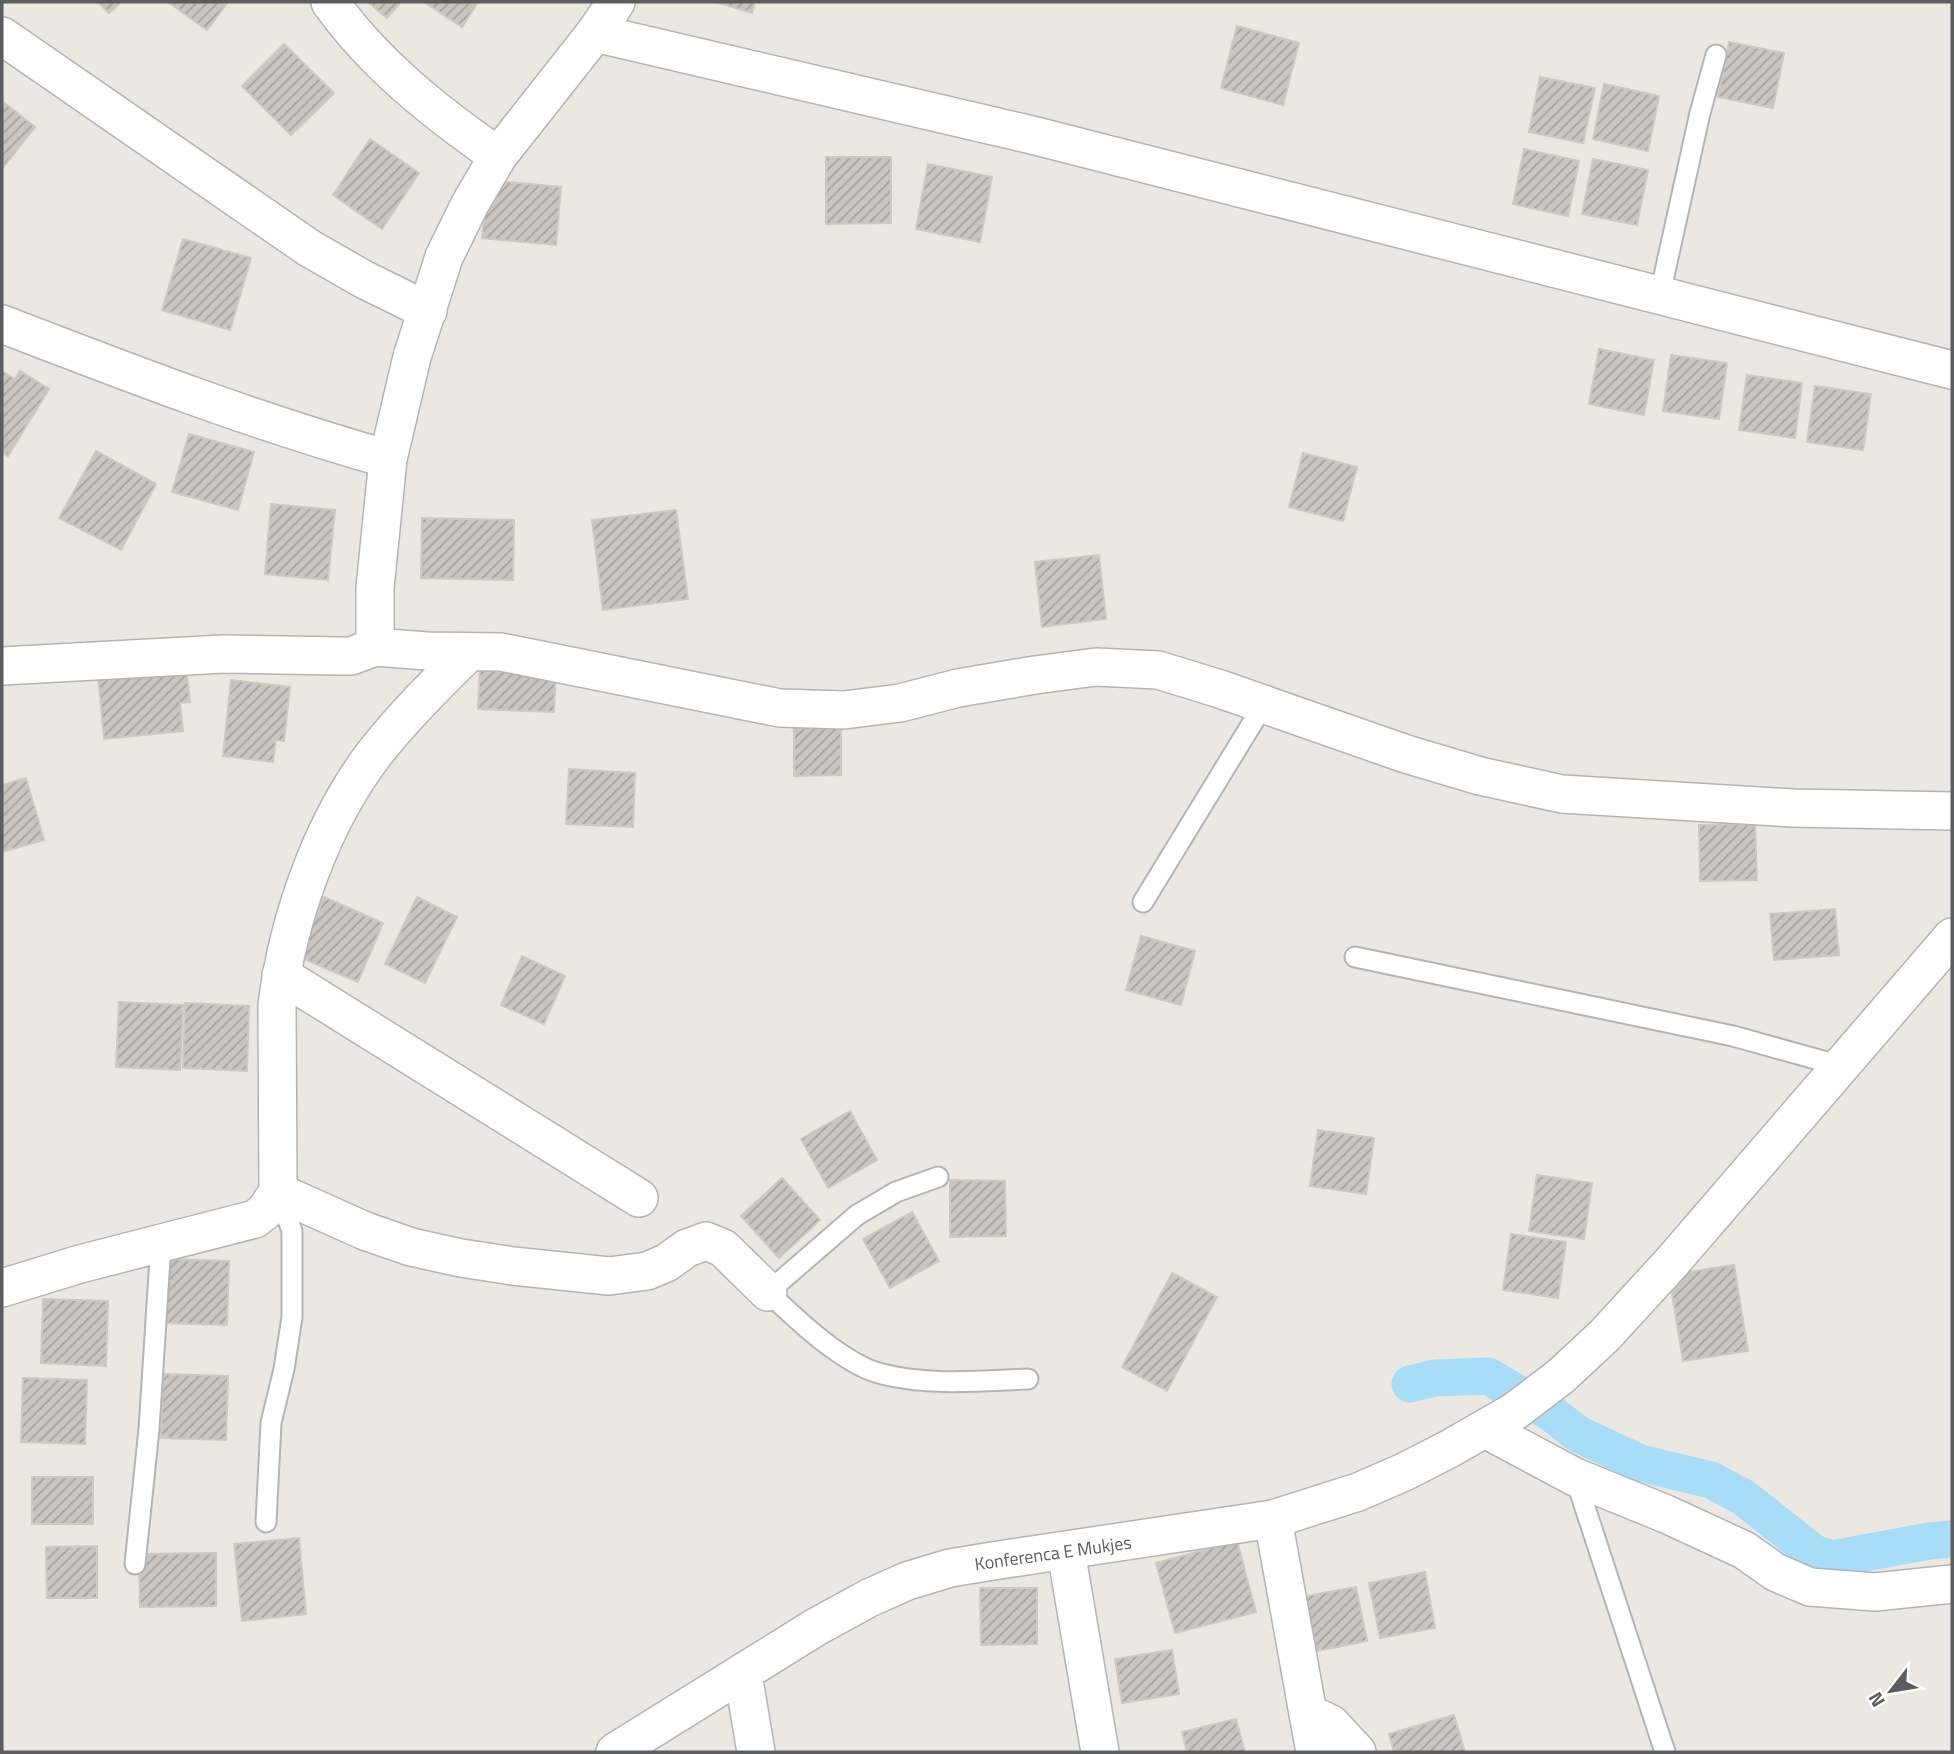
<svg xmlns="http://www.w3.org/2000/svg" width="1954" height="1754" viewBox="0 0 1954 1754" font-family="'Titillium Web',sans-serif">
<defs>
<pattern id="building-hatch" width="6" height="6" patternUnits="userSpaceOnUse" patternTransform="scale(1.75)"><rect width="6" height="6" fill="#c9c5c0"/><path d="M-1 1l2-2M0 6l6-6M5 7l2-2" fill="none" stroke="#a6a39f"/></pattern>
</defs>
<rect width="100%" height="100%" fill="#ebe8e1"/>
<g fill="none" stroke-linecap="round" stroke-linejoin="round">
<path stroke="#a7ddf6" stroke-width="37" d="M1410,1384L1435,1378L1488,1376L1551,1413L1578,1434L1640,1463L1711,1480L1743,1497L1814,1553L1832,1559L1929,1541L1952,1539"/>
</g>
<g fill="url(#building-hatch)" stroke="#cfc9c0" stroke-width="2">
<path d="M98,2H121L109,13Z"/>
<path d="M168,2H228L207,30Z"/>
<path d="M368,2H401L387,18Z"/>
<path d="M424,2H478L462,27Z"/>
<path d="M716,2H755L752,13Z"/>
<path d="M1237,26L1299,43L1283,105L1221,88Z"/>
<path d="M1729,42L1784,53L1773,108L1718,97Z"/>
<path d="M284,44L334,93L291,135L242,86Z"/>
<path d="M1540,77L1595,88L1583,143L1529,132Z"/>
<path d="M1604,84L1659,96L1648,151L1593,139Z"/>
<path d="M2,101L35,127L2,169Z"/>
<path d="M370,139L419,173L382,229L333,195Z"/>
<path d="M1524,149L1579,161L1568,216L1513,204Z"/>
<path d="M826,157H891V223L826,224Z"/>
<path d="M1593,159L1648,170L1637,225L1582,214Z"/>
<path d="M928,164L992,177L980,242L916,229Z"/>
<path d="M488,180L561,187L556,245L482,238Z"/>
<path d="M183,239L251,258L230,330L162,310Z"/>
<path d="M1599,349L1654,360L1644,415L1589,404Z"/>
<path d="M1671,355L1727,363L1719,419L1663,411Z"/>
<path d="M2,371L15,379L20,371L49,389L8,456L2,452Z"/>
<path d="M1747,375L1802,383L1795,438L1739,430Z"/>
<path d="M1815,386L1871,394L1863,450L1807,442Z"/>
<path d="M189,434L254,452L238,510L172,492Z"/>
<path d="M96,451L156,484L121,550L59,518Z"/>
<path d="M1303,453L1357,467L1343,521L1289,507Z"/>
<path d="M271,504L335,510L328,580L265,574Z"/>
<path d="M676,510L688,599L603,610L592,520Z"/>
<path d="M422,518L514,520L513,580L421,578Z"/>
<path d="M1099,555L1106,619L1042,627L1035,562Z"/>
<path d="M480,664L556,667L554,712L478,709Z"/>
<path d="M186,667L190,702L180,703L183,731L104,739L98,675Z"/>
<path d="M231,680L290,687L284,741L276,740L273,762L223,756Z"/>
<path d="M794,722H841V775L794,776Z"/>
<path d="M569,769L635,773L633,827L566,824Z"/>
<path d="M26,778L44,840L2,852V785Z"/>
<path d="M1755,824L1757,880L1700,881L1699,825Z"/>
<path d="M324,897L383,923L358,982L299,957Z"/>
<path d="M417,897L457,917L425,983L385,964Z"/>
<path d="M1835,909L1839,955L1774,960L1770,914Z"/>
<path d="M1141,936L1195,951L1181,1005L1126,990Z"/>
<path d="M522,956L565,976L544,1024L501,1005Z"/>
<path d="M119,1002L183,1005L180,1070L116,1067Z"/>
<path d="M185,1003L249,1006L247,1071L183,1068Z"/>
<path d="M850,1111L877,1160L828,1188L801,1139Z"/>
<path d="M1318,1130L1374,1138L1366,1194L1310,1186Z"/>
<path d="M1537,1175L1592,1183L1584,1239L1529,1231Z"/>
<path d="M782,1178L820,1220L779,1258L741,1216Z"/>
<path d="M950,1180L1005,1181L1006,1236L950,1237Z"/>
<path d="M912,1212L939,1261L890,1288L863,1239Z"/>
<path d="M1511,1234L1566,1242L1558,1298L1503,1290Z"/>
<path d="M165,1259L229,1261L227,1325L163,1323Z"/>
<path d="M1734,1265L1748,1351L1683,1361L1669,1275Z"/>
<path d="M1172,1273L1217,1297L1167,1391L1122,1367Z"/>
<path d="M43,1299L108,1301L106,1366L41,1363Z"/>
<path d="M163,1374L228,1376L226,1440L161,1438Z"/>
<path d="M23,1378L87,1380L85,1444L21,1442Z"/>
<rect x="32" y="1477" width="61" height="47"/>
<path d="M299,1538L306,1614L242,1621L234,1544Z"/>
<path d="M1237,1541L1256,1612L1175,1633L1156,1563Z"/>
<path d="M97,1546V1598H47L46,1547Z"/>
<path d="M216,1553V1606L140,1607L139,1554Z"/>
<path d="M1425,1572L1435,1628L1380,1638L1369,1583Z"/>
<path d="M1356,1587L1367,1641L1312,1652L1301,1597Z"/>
<path d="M980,1588H1037V1644L981,1645Z"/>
<path d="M1172,1650L1179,1694L1122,1703L1115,1659Z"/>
<path d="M1454,1715L1465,1752H1394L1389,1734Z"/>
<path d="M1236,1719L1245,1752H1187L1182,1732Z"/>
</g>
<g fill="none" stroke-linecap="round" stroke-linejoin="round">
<defs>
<g id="lane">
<path d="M1660,294L1700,113L1716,55"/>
<path d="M1143,902L1264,704"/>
<path d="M1355,957L1733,1036L1841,1066"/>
<path d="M938,1177L896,1192L857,1215L768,1292C796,1319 844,1365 882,1374C930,1386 979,1381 1028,1379"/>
<path d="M1575,1477L1665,1752"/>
<path d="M266,1522L271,1423L284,1369L292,1317V1231L278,1192"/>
<path d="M135,1564L149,1429L161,1243"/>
</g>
<g id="street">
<path d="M330,2C374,64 436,113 498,156"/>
<path d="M595,33L1036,136L1952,370"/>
<path d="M2,36L309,248L363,279L428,311"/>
<path d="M2,324C129,373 256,422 388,459"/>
<path d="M375,647V588L388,459L412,357L444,257L470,204L498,156L595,33L616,2"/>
<path d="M2,666L223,654L338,656H351L375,647L427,651L501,652L780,708L844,710L900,703L958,688L1035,675L1096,667L1158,670L1220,689L1406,754L1480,776L1562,794L1793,808L1952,811"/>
<path d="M281,975L639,1198"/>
<path d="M278,1192L365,1231L411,1247L461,1258L513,1266L609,1276L647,1271L666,1263L687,1248L706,1241L723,1248L768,1292"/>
<path d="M2,1288L80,1264L255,1219L265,1211L278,1192L277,1005C288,919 321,824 374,754C403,717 435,685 469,652"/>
<path d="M1485,1429L1575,1477L1666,1514L1744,1550L1775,1572L1810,1587L1875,1592L1952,1584"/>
<path d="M1273,1519L1315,1752"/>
<path d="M1066,1551L1100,1752"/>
<path d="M743,1674L756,1752"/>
<path d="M1308,1713L1331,1724L1357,1752"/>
<path d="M615,1752L816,1627L869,1598L907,1581L950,1568L999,1560L1273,1519L1358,1492L1404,1472L1449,1449L1515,1411L1561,1376L1605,1335L1671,1263L1952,937"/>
</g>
</defs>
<use href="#lane" stroke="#b2b5b8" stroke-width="23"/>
<use href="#street" stroke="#b2b5b8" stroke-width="40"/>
<use href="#lane" stroke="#fff" stroke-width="19"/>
<use href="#street" stroke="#fff" stroke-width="37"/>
</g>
<g text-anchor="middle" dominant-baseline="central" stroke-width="5" stroke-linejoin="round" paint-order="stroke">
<g font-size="18" fill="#5a5e61" stroke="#fff">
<text transform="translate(1053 1553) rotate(-8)">Konferenca E Mukjes</text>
</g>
</g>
<rect width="1954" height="1754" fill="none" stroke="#5a5e61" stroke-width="7"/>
<g transform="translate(1891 1691) rotate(239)" stroke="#ffffff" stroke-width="5" paint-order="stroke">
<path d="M0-5L12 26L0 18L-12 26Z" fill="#5a5e61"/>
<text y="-10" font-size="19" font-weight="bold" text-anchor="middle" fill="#5a5e61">N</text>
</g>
</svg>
